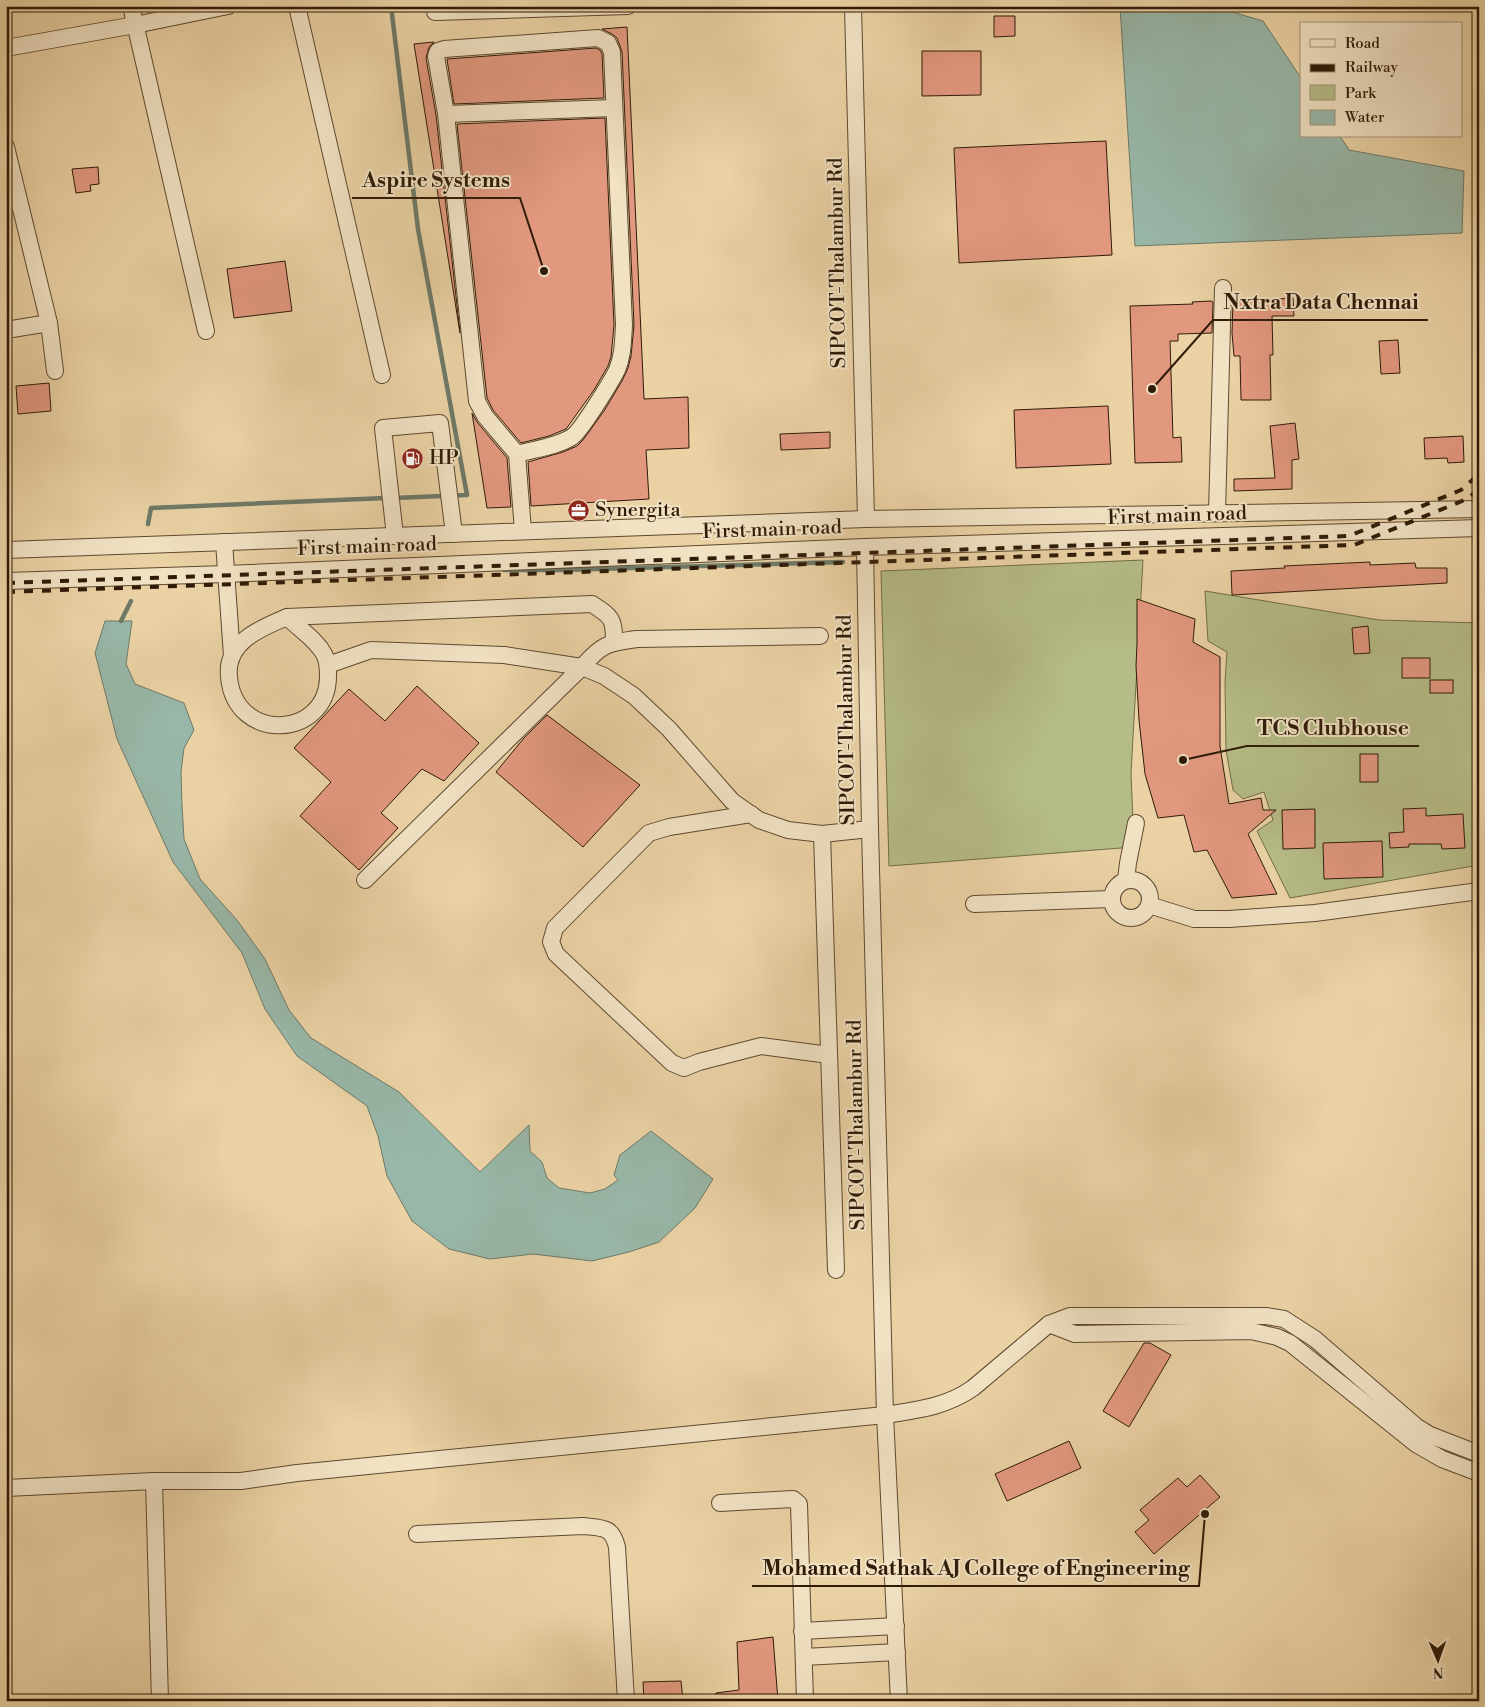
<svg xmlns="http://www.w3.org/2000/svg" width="1485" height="1707" viewBox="0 0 1485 1707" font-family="'Libre Bodoni',serif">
<rect width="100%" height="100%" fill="#ead2a4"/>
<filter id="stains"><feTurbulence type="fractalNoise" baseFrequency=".004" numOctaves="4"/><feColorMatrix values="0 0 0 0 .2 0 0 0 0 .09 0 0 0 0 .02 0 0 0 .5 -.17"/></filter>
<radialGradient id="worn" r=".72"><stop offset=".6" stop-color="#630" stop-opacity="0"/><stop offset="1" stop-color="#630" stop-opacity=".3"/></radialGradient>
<g fill="#b5bc87" stroke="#726c48">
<path d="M1143,560L1131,773L1134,847L889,866L881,571Z"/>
<path d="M1205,591L1379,620L1479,623V865L1290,898L1257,831L1273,820L1264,792L1243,799L1233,790L1226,750L1225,681L1227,652L1208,641Z"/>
</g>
<g fill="#98b7a8" stroke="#6e7968">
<path d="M1120,6H1212L1263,21L1301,78V136H1340L1349,150L1464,171L1462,233L1135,246Z"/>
<path d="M105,621H132L126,664L135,684L184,703L194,730L184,748L181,772L182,805L184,839L200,879L237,920L265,959L289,1010L311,1038L399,1092L480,1172L529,1125L530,1151L542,1162L547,1178L559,1188L590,1193L605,1189L618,1180L614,1175L620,1155L651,1131L713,1179L695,1208L659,1242L629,1252L592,1261L533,1254L490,1259L449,1249L412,1221L387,1176L378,1136L367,1106L297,1056L265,1009L242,953L173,862L117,739L95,653Z"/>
</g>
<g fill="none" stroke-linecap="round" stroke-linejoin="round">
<g stroke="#6e7968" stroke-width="4.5">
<path d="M391,6L418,229L467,495L394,498"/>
<path d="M148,524L151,508L386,498"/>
<path d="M504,570H563L843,562"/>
<path d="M121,621L131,601"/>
</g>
</g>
<g fill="#e2987f" stroke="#2f1b08">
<path d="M994,16H1015V36L994,37Z"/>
<path d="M627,27L644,399L688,397L689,448L646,450L649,499L531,506L528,462L563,452L577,446L583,440L604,411L622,381L628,368L631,356L634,325L622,52L617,38L612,34L602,29Z"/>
<path d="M434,42L429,47L426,58L436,115L460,333L414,44Z"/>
<path d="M596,48L600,50L602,54L604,98L454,104L447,59Z"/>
<path d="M922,51H981V95L922,96Z"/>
<path d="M605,118L614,325L611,357L608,366L594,390L566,429L549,436L521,443L493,410L487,398L457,124Z"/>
<path d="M1106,141L1112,255L959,263L954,148Z"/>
<path d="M98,167L99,184L90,185L91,191L76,193L72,169Z"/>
<path d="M285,261L292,311L234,318L227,269Z"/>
<path d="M1293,298L1294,316H1272L1273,355H1270L1271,400H1241L1240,356H1234L1232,333L1233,302Z"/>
<path d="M1211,301L1213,302L1212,333L1178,334V341H1170L1173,438L1181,437L1182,462L1135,463L1130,306L1193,304L1192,302Z"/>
<path d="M1398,340L1400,373L1381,374L1379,341Z"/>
<path d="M49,383L51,411L18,414L16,386Z"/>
<path d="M1108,406L1111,464L1016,468L1014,410Z"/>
<path d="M472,413L477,422L507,458L511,507L487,508Z"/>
<path d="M1295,423L1299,459L1292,460V489L1234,491V479L1275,478L1270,426Z"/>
<path d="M830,432V448L781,450L780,434Z"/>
<path d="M1463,436L1464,462L1448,463L1447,458L1425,459L1424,438Z"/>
<path d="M1370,562V565L1415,563L1416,568H1447V583L1232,595L1231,571L1285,568L1284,566Z"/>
<path d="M1137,599L1195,619L1193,642L1220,657V746L1229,804L1261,798L1263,810H1276L1248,834L1277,894L1232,898L1207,850L1194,852L1184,815L1158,818L1145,774L1139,720L1136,666L1137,644Z"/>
<path d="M1368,626L1370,653L1354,654L1352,628Z"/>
<rect x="1402" y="658" width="28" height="20"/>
<rect x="1430" y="680" width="23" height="13"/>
<path d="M417,686L479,743L444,781L422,769L381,813L398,828L359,870L300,816L331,782L294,748L349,689L385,721Z"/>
<path d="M547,715L640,785L583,847L496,772L524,738Z"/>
<rect x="1360" y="754" width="18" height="28"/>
<path d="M1426,808V816L1463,814L1465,848L1442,849L1441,844H1409V847L1390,848L1389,833L1404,832L1403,809Z"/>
<path d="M1315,809V848L1283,849L1282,810Z"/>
<path d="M1382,841L1383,877L1324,879L1323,843Z"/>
<path d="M1144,1343H1150L1171,1355L1129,1427L1103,1411Z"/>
<path d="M1069,1441L1081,1468L1007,1501L995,1474Z"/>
<path d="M1200,1475L1220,1497L1154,1554L1135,1532L1149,1520L1140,1510L1178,1478L1187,1487Z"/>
<path d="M773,1637L778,1701H716V1693L739,1690L737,1642Z"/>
<path d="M681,1681L683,1701H644L643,1682Z"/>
</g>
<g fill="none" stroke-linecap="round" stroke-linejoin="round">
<defs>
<g id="minor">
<path d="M131,6L206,331"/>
<path d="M297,6L382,375"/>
<path d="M853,6L866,519"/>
<path d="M435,12L628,6"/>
<path d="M6,48L135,25L228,6"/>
<path d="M446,114L614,108"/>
<path d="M6,147L49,323L55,371"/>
<path d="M6,330L49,323"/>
<path d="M517,454C534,449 556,447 572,437C581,431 611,382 617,370C623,356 623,341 624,325L612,52L608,43L598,38L444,49L438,51L436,56L446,114L477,401L485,416L517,454L523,531"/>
<path d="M1217,513L1223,288"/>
<path d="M395,536L383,428L440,423L454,534"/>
<path d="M224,542L232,656"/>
<path d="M865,547L870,829L885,1415L899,1701"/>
<path d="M6,550L866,519L1479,509"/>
<path d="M6,581L226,574L865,547L1479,528"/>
<path d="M287,617L592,604C612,617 614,618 614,642"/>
<path d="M287,617C299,629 316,639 324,654C328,661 328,668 328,676C328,739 235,744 229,677C225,642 261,628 287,617Z"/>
<path d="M328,665L371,650L504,655L582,667L604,676L634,696L669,729L732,801L759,820L788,830L822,834L870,829"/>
<path d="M751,814L669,827L649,833L555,928L551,942L556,954L672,1063L684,1068L699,1062L761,1046L829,1055"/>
<path d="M822,834L836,1270"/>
<circle cx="1131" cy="899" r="19"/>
<path d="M365,880L582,667C602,644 607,643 637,639L820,636"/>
<path d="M1126,880L1128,863L1136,823"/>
<path d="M974,904L1111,899"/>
<path d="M1149,905L1194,919H1229L1315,913L1479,891"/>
<path d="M1049,1324L1075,1334L1251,1331L1277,1337L1290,1343L1416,1444L1442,1459L1479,1473"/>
<path d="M154,1481L160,1701"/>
<path d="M6,1488L154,1481H241L297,1473L885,1415C917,1410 946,1407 973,1388L1049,1324L1070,1316H1266L1284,1319L1315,1339L1417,1427L1430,1435L1479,1454"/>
<path d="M720,1503L793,1499L799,1504L805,1701"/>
<path d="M417,1534L583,1526C602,1528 612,1526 617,1547L626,1701"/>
<path d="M802,1631L896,1626"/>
<path d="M804,1657L897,1652"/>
</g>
</defs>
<use href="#minor" stroke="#5e492f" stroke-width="18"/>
<use href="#minor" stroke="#f1e2c4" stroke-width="16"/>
<g stroke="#2f1b08" stroke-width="4" stroke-dasharray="9 9" stroke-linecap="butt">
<path d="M6,583L1349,536L1461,490L1479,474"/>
<path d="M6,592L1354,545L1467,499L1479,489"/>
</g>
</g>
<defs>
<symbol id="fuel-disc" viewBox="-11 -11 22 22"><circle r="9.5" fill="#8f2418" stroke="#f1e2c4"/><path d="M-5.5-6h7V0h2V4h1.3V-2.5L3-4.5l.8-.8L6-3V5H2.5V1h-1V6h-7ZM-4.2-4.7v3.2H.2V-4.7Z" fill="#fff"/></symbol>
<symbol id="office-disc" viewBox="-11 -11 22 22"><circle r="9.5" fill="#8f2418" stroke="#f1e2c4"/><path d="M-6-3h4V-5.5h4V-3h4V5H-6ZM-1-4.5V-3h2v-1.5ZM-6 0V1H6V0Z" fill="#fff"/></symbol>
</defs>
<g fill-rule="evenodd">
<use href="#fuel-disc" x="400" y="446" width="25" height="25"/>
<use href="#office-disc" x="566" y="498" width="25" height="25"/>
</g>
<g text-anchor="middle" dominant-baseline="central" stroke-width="4" stroke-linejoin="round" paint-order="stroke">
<g font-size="20" fill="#2f1b08" stroke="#f1e2c4">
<text transform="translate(838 263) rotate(-91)">SIPCOT-Thalambur Rd</text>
<text transform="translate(1177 516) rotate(-2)">First main road</text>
<text transform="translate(772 530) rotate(-2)">First main road</text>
<text transform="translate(367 547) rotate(-2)">First main road</text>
<text transform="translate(847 720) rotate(-91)">SIPCOT-Thalambur Rd</text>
<text transform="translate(857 1125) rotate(-91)">SIPCOT-Thalambur Rd</text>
</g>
<g font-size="20" fill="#2f1b08" stroke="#f1e2c4" text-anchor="start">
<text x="429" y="458">HP</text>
<text x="595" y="510">Synergita</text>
</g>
</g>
<path fill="none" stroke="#2f1b08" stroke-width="2" d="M544 271L520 198H352M1152 389L1213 320H1428M1183 760L1247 746H1419M1205 1514L1199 1586H752"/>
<g fill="#2f1b08" stroke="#f1e2c4" stroke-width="2">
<circle cx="544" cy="271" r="5"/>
<circle cx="1152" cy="389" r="5"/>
<circle cx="1183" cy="760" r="5"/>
<circle cx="1205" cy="1514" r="5"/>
</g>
<g font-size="21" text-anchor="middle" font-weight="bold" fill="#2f1b08" stroke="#f1e2c4" stroke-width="4" stroke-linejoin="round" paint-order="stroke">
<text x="436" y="187">Aspire Systems</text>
<text x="1321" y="309">Nxtra Data Chennai</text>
<text x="1333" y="735">TCS Clubhouse</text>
<text x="976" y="1575">Mohamed Sathak AJ College of Engineering</text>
</g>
<rect width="1485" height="1707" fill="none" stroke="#ead2a4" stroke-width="25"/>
<rect x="8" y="8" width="1470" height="1692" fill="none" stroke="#2f1b08" stroke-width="2.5"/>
<rect x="12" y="12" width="1460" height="1682" fill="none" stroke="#2f1b08"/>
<rect x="1300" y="22" width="162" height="115" fill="#f1e2c4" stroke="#a39279"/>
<rect x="1310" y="39" width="25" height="8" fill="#f1e2c4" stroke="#a39279"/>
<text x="1345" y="48" font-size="15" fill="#2f1b08">Road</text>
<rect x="1310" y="64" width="25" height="8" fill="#2f1b08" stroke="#a39279"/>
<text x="1345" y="72" font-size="15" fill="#2f1b08">Railway</text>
<rect x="1310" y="85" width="25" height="15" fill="#b5bc87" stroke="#a39279"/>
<text x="1345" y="98" font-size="15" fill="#2f1b08">Park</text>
<rect x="1310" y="110" width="25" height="15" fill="#98b7a8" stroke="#a39279"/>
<text x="1345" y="122" font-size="15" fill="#2f1b08">Water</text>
<g transform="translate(1438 1660) rotate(178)" stroke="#f1e2c4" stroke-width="4" paint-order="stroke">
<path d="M0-4L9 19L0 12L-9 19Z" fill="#2f1b08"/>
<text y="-8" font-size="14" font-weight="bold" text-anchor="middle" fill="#2f1b08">N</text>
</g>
<rect width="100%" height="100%" filter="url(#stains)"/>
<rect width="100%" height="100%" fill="url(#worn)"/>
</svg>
